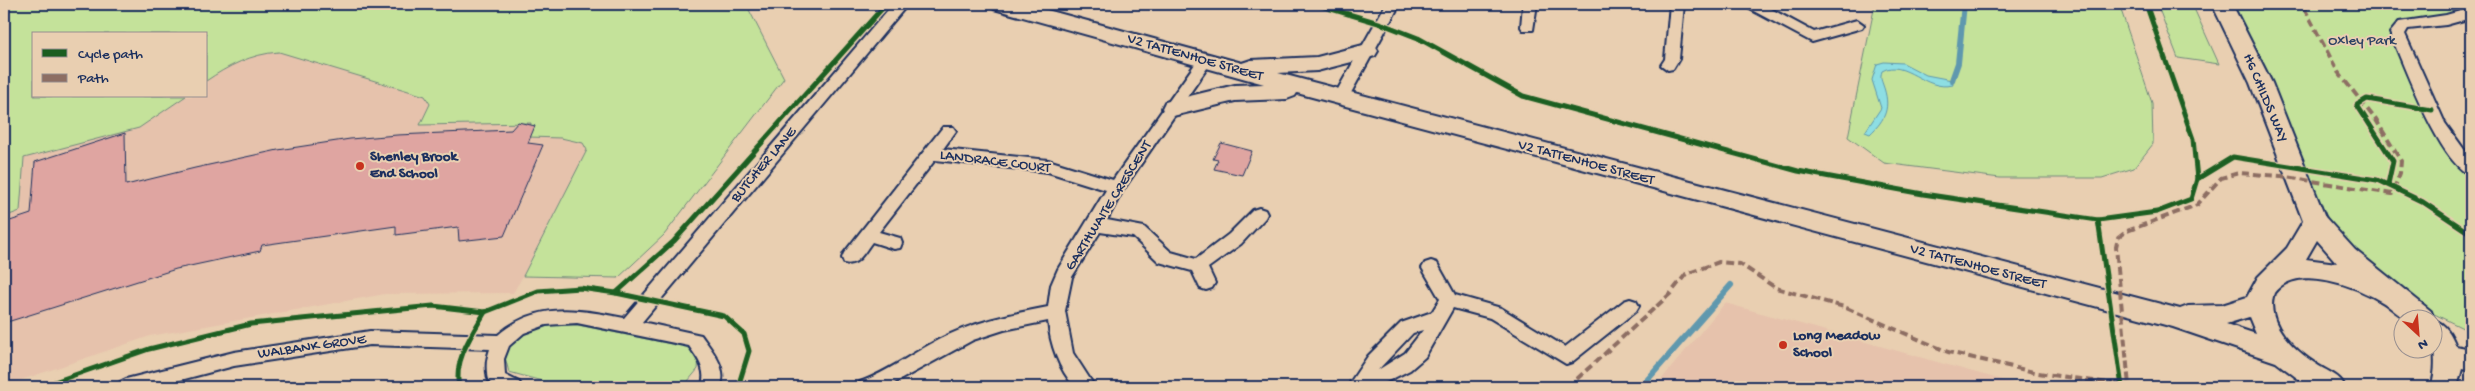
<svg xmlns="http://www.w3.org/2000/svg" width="2475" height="391" viewBox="0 0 2475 391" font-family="'Gochi Hand',sans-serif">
<rect width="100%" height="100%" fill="#e9cfb1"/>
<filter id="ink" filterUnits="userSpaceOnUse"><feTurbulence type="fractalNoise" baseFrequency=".02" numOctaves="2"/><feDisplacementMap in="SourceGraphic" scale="10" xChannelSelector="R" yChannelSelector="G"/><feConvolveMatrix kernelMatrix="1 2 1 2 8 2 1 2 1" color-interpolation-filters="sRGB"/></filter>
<g filter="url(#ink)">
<g fill="#e6c2ac" fill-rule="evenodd">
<path d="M4,4H746L784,78L664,235L618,278L523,276L513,293L385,294L150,336L4,386ZM34,34H206V96H34Z"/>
<path d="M1725,303L2027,387H1655Z"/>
</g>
<g fill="#c4e29a" stroke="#70887c">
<path d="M4,4H746L784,78L664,235L618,278L523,276L587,150L583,143L561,138L528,137L531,123L420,125L430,104L425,96L279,52C251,54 228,66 206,81V34H34V96H186L139,128L24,158L20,211L4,217Z"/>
<path d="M1875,4H2119L2152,103L2153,144L2134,168L2102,178H2000L1884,163L1848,137Z"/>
<path d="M2157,4H2192L2219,64L2178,58Z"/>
<path d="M2233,4H2471V13L2446,20L2405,25L2397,34L2457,156L2471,169V332L2424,309L2371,269L2334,229L2319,202L2298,146Z"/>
<path d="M535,325H578L686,347L699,356L698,369L683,387H564L509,372L504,354L517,336Z"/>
</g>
<path fill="#8ddee3" stroke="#5f98ae" d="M1884,62L1903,63L1926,75L1952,80L1953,85C1925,92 1905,58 1882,71C1880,78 1881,79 1883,85C1891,107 1886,119 1870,134L1865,132L1881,108L1872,80L1877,64Z"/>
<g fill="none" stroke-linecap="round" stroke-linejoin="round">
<g stroke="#5f98ae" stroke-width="6">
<path d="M1952,80L1958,63L1964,4"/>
<path d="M1641,387L1731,285"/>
</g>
</g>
<g fill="#dfa5a1" stroke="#1b2f5e">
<path d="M518,122L535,126L528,143L543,145L504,236L459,241L458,227L396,235V226L262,245L260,251L176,269L4,323V223L31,214L35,162L125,133L126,185L195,168L278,150L350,139L397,135L511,130Z"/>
<path d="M1221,143L1252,151L1242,175L1214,169L1218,160L1213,159Z"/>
</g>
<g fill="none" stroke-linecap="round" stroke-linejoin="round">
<defs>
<g id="street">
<path d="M893,4H908L642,322L701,335C711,349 729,369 720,387H701C708,371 698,359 689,346L577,323L546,325L524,333L509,346L504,359L505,375L519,382L522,387C507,387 487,391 487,373C486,363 487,358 490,349L370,345L234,366L154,387H117L120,382L126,379L234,352L370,331L498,335C537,301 578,309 624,318Z"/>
<path d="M1386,4H1400L1346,102H1336L1333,98Z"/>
<path d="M1523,4H1537L1533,30H1523L1521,27Z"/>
<path d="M1670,4H1684L1679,59L1673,69L1668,70L1661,65L1665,59Z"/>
<path d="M1744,4H1762L1814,32L1857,20L1864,25L1862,28L1812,42L1746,7Z"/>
<path d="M2471,8V18L2446,25L2408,29L2405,34L2445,123L2471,159V175C2440,165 2403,63 2390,33L2399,22L2446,15Z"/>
<path d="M1205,56L1212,61L1123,190L1107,220L1144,227L1171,252L1196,259L1229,234L1253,210L1259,208L1265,210L1267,214L1265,218L1241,244L1208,268L1215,283L1212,288L1206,290L1200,288L1192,271L1159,262L1133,237L1100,232L1072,277L1065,311L1073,353L1095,387H1075C1059,370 1050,344 1048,321L1004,330L973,340L887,387H857L860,382C888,372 911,354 938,340C972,322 1010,314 1048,307L1051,285L1058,269L1106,190L1048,172L935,160L879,232L900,238L902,243L900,248L894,249L872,242C864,252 858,267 844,263L842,258L844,253L943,127H953L956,131L943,149L1048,160L1113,180L1200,57Z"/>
<path d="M1431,261L1437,263L1455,295L1501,308L1565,347L1624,301L1630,299L1636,301L1639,306L1636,311L1572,362L1566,364L1490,318L1453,308L1425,357L1410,370L1376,387H1347L1368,356L1401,323L1432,312L1440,299L1422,268L1425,263ZM1423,330L1405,353L1378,370L1413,333Z"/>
</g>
<path id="secondary" d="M991,4H1025L1242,63L1251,60L1317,57L1367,44L1375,46L1378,51L1375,56L1317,71L1278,73L2180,309L2188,306L2222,305L2247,297L2258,277L2287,248L2303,221L2250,83L2212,4H2232L2272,83L2325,217L2355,250L2431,311L2434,320C2446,324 2451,334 2456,346L2471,349V371L2462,369L2457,387H2431C2439,365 2432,342 2432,318C2425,318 2413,321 2406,318C2399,316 2390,307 2384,303C2358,287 2297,262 2274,293C2264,324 2295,351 2319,366C2329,372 2341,376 2345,387H2309L2276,362L2173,327L1297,93L1295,96L1287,99L1235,101L1173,116L1165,114L1162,108L1165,102L1235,85L1264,84L994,9ZM2317,240L2337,263L2306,259ZM2249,317L2256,334L2226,324Z"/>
</defs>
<use href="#street" stroke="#1b2f5e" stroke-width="4"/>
<use href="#secondary" stroke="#1b2f5e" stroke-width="4"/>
<use href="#street" fill="#e9cfb1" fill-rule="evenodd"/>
<use href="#secondary" fill="#e9cfb1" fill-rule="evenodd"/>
<path stroke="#8d6e63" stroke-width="4" stroke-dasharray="8 4" stroke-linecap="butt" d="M1568,387L1670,294L1686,274L1719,262L1740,264L1776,288L1844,307L1948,352L2038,373L2129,386L2116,247L2118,238L2127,231L2197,205L2221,178L2239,173L2281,176L2392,194L2400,173L2401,161L2376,120L2338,72L2302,4"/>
<defs>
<g id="cycleway">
<path d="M1301,4L1318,5L1382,24L1418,38L1523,96L1798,171L1923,194L2098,220L2157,212L2191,199L2197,179L2193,139L2146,4"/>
<path d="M2197,179L2233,157L2377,180L2423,202L2471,234"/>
<path d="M2388,184L2393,161L2357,105L2367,99L2432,110"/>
<path d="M2098,220L2122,387"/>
<path d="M616,293L724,316L744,334L749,351L738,387"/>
<path d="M40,387L149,349L251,324L433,306L485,312L538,291L580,288L616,293L674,241L886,4"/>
<path d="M459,387C453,361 472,334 485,312"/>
</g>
</defs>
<use href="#cycleway" stroke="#e9cfb1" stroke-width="8"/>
<use href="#cycleway" stroke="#1b5e20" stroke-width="5"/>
</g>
</g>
<g fill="#c8321e" stroke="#e9cfb1" stroke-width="2">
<circle cx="360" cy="166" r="5"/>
<circle cx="1783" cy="345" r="5"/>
</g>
<g text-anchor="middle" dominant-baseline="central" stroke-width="4" stroke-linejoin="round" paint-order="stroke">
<g font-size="15" fill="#2c4164" stroke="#e9cfb1">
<text x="2362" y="41">Oxley Park</text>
</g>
<g font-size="15" fill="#1b2f5e" stroke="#e9cfb1">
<text transform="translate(1195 58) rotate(16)">V2 TATTENHOE STREET</text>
<text transform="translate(2265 98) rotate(67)">H6 CHILDS WAY</text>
<text transform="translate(995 162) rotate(7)">LANDRACE COURT</text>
<text transform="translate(1586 163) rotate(15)">V2 TATTENHOE STREET</text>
<text transform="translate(764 165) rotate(-50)">BUTCHER LANE</text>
<text transform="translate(1109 206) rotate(-58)">GARTHWAITE CRESCENT</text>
<text transform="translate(1978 267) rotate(15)">V2 TATTENHOE STREET</text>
<text transform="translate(312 347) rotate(-8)">WALBANK GROVE</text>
</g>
<g font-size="15" font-weight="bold" fill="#1b2f5e" stroke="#e9cfb1" text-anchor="start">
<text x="370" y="157">Shenley Brook<tspan x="370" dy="17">End School</tspan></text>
<text x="1793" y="336">Long Meadow<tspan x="1793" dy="17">School</tspan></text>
</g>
</g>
<rect width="2475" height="391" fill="none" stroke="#e9cfb1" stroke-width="20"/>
<rect x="10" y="10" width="2455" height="371" fill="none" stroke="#1b2f5e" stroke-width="2" filter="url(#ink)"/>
<rect x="32" y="32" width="175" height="65" fill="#e9cfb1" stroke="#978f90"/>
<rect x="42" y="49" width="25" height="8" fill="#1b5e20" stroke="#978f90"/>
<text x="78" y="58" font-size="15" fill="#1b2f5e">Cycle path</text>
<rect x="42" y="74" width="25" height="8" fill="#8d6e63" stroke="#978f90"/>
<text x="78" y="82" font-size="15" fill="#1b2f5e">Path</text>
<g transform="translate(2418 334) rotate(154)"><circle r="24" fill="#e9cfb1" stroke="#978f90"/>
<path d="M0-4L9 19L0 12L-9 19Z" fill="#c8321e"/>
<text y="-8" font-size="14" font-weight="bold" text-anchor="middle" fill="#1b2f5e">N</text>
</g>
</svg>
